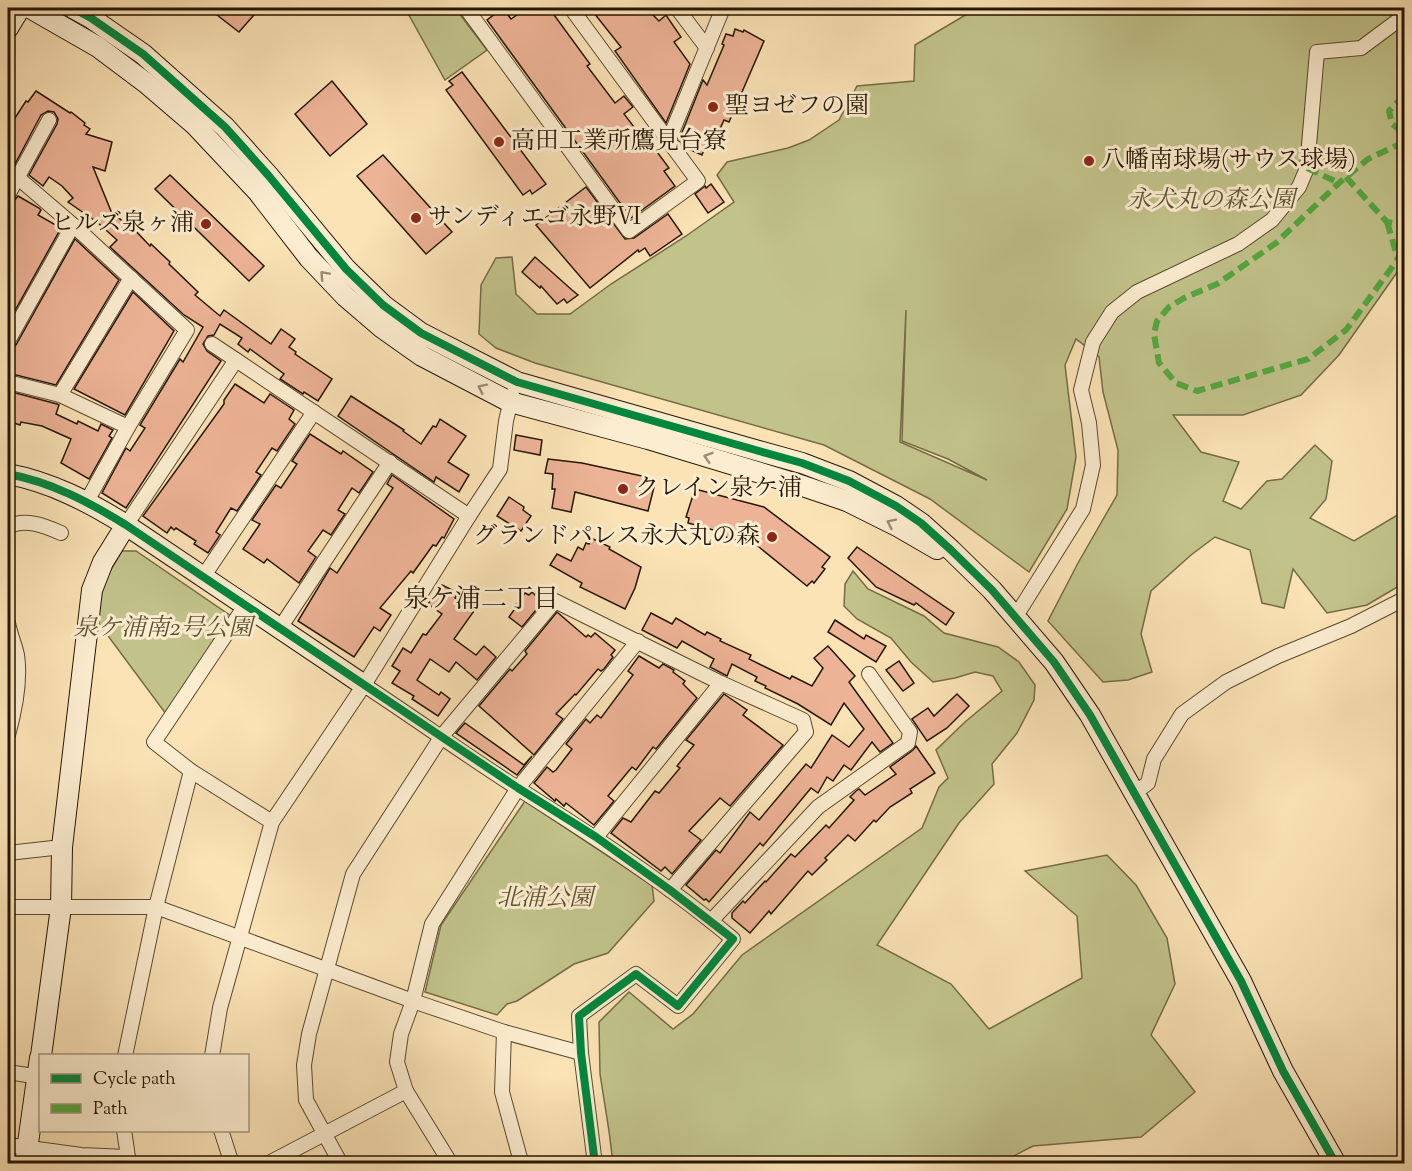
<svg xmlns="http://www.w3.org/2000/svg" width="1412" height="1171" viewBox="0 0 1412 1171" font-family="'Sorts Mill Goudy','Noto Serif JP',serif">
<rect width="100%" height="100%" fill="#fbe3b6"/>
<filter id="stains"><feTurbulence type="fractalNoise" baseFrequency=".00333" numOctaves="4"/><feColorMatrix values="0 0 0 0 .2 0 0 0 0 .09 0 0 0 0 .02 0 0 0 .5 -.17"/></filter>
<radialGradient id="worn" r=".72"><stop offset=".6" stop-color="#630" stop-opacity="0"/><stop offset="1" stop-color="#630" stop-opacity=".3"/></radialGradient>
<g fill="#c2c38b" stroke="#746c46" stroke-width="1.5" fill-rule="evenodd">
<path d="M405,8H455L487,50L445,80Z"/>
<path d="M977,8H1404V264L1398,271L1339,355L1301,395L1243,415H1173L1201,452L1239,462L1223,501L1241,509L1267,481L1282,479L1315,445L1332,461L1326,499L1310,518L1354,541L1401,513L1404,502V583L1367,605L1327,613L1293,569L1284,608L1262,603L1250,550L1215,537L1191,555L1151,591L1141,634L1152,672L1128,680L1103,682L1048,621L1078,563L1117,495L1118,450L1103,392L1099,357L1076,339L1065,365L1076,457L1067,509L1029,572L930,499L824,445L535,363L496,348L479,334L481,285L496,258L512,257L516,294L537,314H570L611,284L686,236L734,202L717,175L727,162L788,148L809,140L839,120L857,86L914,81L915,45ZM906,310L902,441L948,459L987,480L900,442Z"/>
<path d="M122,551H136L231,616L166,714L97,621L103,583Z"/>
<path d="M853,571L868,589L924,616L944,633L998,647L1019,662L1035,685L1034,700L1017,733L992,764L994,784L959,823L877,945L951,984L989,1029L1082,978L1077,916L1025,871L1107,855L1136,885L1167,938L1175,984L1151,1035L1195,1092L1141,1137L1033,1146L1000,1163H613L609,1131L600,1074L599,1022L629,992L673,1029L693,1014L742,955L922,828L939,787L948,778L936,750L965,722L1002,691L993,676L975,672L955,678L933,682L911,662L891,638L857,619L844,606L845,584Z"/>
<path d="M525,801L652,885L654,901L608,953L574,964L517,1001L507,1004L497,1015L425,992L441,925Z"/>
</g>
<g fill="#edb396" stroke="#251602" stroke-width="1.5">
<path d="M208,8H260L239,32Z"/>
<path d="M503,8L511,19L527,8H549L590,64L587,66L615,103L624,96L633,107L624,114L640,135L643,133L669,168L664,171L675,186L631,218L487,20Z"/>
<path d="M590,8H646L659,21L666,15L681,37L674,42L690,64L666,123L615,51L621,47Z"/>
<path d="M735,29L743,32L744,30L764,41L729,122L724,120L711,149L705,147L702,155L684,147L679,140L703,80L707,85L724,45L722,44L726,34L733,36Z"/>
<path d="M462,72L546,184L532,194L530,190L523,195L446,90L453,85L449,81Z"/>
<path d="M332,81L367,124L330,156L295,114Z"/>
<path d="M36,91L70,113L71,112L85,123L84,125L90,129L86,134L112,142L105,171L93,167L111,211L128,226L130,225L150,246L151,244L170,262L169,264L198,292L195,295L220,316L224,310L271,344L281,329L295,339L289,347L296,352L295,354L332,379L318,401L304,392L303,394L280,379L284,374L250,349L248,352L238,344L242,338L220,324L214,335L208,336L203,344L207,351L221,361L126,508L102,493L126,448L130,451L145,428L140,425L180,359L183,362L203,327L184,315L110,247L117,240L97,222L68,202L73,198L62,186L49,177L43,186L29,175L57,124L58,119L54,112L48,111L41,115L14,166L8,162V122L12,116L15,118L26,101L28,102Z"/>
<path d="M383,155L452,232L426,254L357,176Z"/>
<path d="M170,175L264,266L249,281L155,189Z"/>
<path d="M711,184L724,202L708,213L695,194L705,186L706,188Z"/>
<path d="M586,187L625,239L634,238L668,214L682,234L650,256L645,248L639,252L638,250L590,288L536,225Z"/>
<path d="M18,196L39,208L41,210L38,215L61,228L8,323V204L13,202Z"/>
<path d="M75,239L119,280L56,385L8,373V350L16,345Z"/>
<path d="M535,257L572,290L578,295L567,303L564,299L557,304L541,286L540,288L522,272Z"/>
<path d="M133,292L174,331L125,415L74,389Z"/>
<path d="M235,384L264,403L270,394L294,410L289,419L295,424L277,451L272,448L256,472L261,475L237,511L231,508L216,532L220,535L208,553L194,544L196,541L176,528L174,530L171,527L167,533L143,516L224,404V400Z"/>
<path d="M8,391L57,404L59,405L56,414L77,424L78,421L98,431L101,424L113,430L109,436L112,438L89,479L61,463L71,439L42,426L21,422L20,425L8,421Z"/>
<path d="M351,396L404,430L403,431L421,444L433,426L436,427L440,419L466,436L448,462L469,475L459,492L436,477L434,482L338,416Z"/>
<path d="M310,434L341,454L343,451L373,472L359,493L352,488L338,510L345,514L331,535L323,530L308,551L316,557L299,583L267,559L264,563L243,549L260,524L252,520L276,485L281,488L297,464L292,461Z"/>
<path d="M516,435L542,440L540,455L514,450Z"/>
<path d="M548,459L582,463L656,479L648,511L575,492L571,512L552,508L555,489H552L553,474L545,473Z"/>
<path d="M392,475L454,519L444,538L442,537L436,546L433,545L413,573L411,571L380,608L391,615L380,631L374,627L354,657L298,621L330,568L337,573L393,488L387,484Z"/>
<path d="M695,489L764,507L830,557L822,567L825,569L814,583L812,581L807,586L738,530L735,540L716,534L717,531L688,523L689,518L686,517Z"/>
<path d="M509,497L524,507L523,510L531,516L521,531L497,516Z"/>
<path d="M591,538L610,547L609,549L641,567L635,588L625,609L580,587L582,583L550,565L557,554L571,561L578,547L583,550L586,543L589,544Z"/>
<path d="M857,547L954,613L946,625L916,603L914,605L876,587L848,558Z"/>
<path d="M442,585L458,593L455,598L474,611L454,639L476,655L484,646L496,657L477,680L456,662L449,672L430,659L417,680L439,695L441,692L450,699L438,716L412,699L414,696L392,683L400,671L392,666L403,648L411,653L423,634L426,635L442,614L428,604Z"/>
<path d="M537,591L545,599L522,627L509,617L514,610L513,608L525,593L529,595L532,592L535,595Z"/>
<path d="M557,612L586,637L588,635L591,637L595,633L615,650L611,655L613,657L604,669L601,671L598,669L576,695L575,694L556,714L563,719L534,755L479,706L510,669L512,671L527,654L525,651Z"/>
<path d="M651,613L672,624L676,618L705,635L707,632L721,639L720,641L751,655L749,659L790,679L792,676L812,686L823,668L814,658L828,646L855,676L849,682L893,743L880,752L872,742L851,770L844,765L833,781L827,777L818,793L811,788L763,846L760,843L709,902L706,899L704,900L686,885L716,850L720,853L750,812L759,820L806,764L811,768L832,735L849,747L864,729L844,703L831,725L798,704L765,688L766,686L755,681L757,677L732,664L727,676L710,667L714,659L682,641L677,648L642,630Z"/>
<path d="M835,620L864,639L866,635L886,646L876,662L828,632Z"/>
<path d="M639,656L659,668L663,664L674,670L673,672L685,681L683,684L697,698L656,749L653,747L636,770L632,767L608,796L614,801L594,825L566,803L564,806L556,799L555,801L534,783L547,767L553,772L556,770L572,749L566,744L586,719L590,723L597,715L601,718L633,675L628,671Z"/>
<path d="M899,661L914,683L903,691L886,670Z"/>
<path d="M724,694L747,710L743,715L783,745L730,806L720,798L689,831L701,840L672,874L665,867L661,871L611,833L623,818L631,822L655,791L659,793L680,768L677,766L694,745L686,740Z"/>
<path d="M957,694L969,706L947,728L927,741L912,719L928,708L934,716Z"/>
<path d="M465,723L524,765L532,756L517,775L456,733Z"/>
<path d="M916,746L935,773L910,789L912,793L890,807L876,822L874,820L855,841L848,835L825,858L827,860L812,875L808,871L771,914L769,911L750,933L732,918V913L743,901L745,903L765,881L766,882L791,854L795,857L826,825L829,828L854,800L850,797L856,791L859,789L865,795L896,774L890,767L913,750Z"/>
</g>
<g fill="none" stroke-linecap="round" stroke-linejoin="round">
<defs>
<g id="street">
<path d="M466,8L629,231L698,181L571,8"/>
<path d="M677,8L707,48"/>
<path d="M668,142L723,8"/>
<path d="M17,177L73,225L187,330L128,427L87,501"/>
<path d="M8,195L49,120"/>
<path d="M8,341L73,225"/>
<path d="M212,344L236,360"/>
<path d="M8,382L60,395L128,427"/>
<path d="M60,395L131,278"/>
<path d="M126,525L236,360L469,516"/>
<path d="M8,527C25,518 43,525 61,533"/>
<path d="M203,577L314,412"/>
<path d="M245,606L154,742L191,771L272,822"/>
<path d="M1016,616L1083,509L1093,465L1089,423L1081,390L1093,342L1112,312L1137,292L1238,244L1272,220L1299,187L1307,168L1317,52L1361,48L1404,16"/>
<path d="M8,623C10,634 15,645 17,655C21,682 15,710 8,735"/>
<path d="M280,628L390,462"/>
<path d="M364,685C416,719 467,756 519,789C593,836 666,883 733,939L678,1006L636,974L579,1016L581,1053L595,1164"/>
<path d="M1135,793L1148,783L1154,759L1182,714L1226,682L1278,656L1351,626L1404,599"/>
<path d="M596,837L721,683"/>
<path d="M8,853L62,847"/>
<path d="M8,907H156L413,1001L504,1032L581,1053"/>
<path d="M711,921L818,807L908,743L910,732L869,674"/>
<path d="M504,1032L502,1092L520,1158L512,1164"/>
<path d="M125,1056L156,907L191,771"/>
<path d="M212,1056L220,1008L272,822L364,685L469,516L500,469L506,421L512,395"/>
<path d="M8,1072L40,1077"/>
<path d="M124,1130L129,1164"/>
<path d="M221,1130L232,1164"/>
<path d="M8,1145L81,1155L127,1157"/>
<path d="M267,1164L406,1091"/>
<path d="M341,1164L306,1100L304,1065L309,1034L353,874L442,736L555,601L721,683L803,720L806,732L670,890"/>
<path d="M451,1164L406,1091L397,1062L401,1034L413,1001L432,924L518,788L638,641"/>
</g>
<g id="secondary">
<path d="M30,8L98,47L146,83L195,125L258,192L309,258L346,297L381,327L422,356L510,402L648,439L797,484L847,501L899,527L937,549"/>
<path d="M73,8L91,18L143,54L225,127L268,175L346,269L383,305L421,333L517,382L759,451L802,463L849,481L896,506L921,523L951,550L992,590L1054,662L1090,715L1241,981L1283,1071L1336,1164"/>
<path d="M8,28L20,8"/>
<path d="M8,474C51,482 89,502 126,525L364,685"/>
<path d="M41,1056L61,907L62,847L92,590L103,562L126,525"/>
<path d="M25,1164L40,1058"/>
</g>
</defs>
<use href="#street" stroke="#5a492f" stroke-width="16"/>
<use href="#secondary" stroke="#251602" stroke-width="22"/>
<use href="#street" stroke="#fcedd0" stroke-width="14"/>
<use href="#secondary" stroke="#fcedd0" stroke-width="20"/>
<g stroke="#53a940" stroke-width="6" stroke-dasharray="12 6" stroke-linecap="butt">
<path d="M1404,95L1389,111L1392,124L1404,133"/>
<path d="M1404,142L1368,159L1339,183L1276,243L1217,284L1184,298L1169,307L1157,321L1154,334L1159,363L1176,383L1197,391L1308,359L1346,330L1398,259L1404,243"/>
<path d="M1307,168L1339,183"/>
<path d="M1346,177L1387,222L1404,225"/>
<path d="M1387,222L1398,259"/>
</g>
<defs>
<g id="cycleway">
<path d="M73,8L91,18L143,54L225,127L268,175L346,269L383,305L421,333L517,382L759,451L802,463L849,481L896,506L921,523L951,550L992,590L1054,662L1090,715L1241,981L1283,1071L1336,1164"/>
<path d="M8,474C51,482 89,502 126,525L518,788L596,837L670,890L733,939L678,1006L636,974L579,1016L581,1053L595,1164"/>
</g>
</defs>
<use href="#cycleway" stroke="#fcedd0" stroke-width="11"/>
<use href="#cycleway" stroke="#00873e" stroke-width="8"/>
</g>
<defs><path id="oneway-chevron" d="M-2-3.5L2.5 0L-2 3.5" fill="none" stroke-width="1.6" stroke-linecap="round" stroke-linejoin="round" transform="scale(1.5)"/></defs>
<g stroke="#9b8c73">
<use href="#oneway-chevron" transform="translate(324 275) rotate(-133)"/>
<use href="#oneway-chevron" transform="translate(482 388) rotate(-154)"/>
<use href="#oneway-chevron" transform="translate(708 457) rotate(-163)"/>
<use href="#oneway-chevron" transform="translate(891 523) rotate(-154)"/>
</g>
<g fill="#8f2418" stroke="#fcedd0" stroke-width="2">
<circle cx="713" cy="107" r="6"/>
<circle cx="499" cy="142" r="6"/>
<circle cx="1089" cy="161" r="6"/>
<circle cx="416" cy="218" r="6"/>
<circle cx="206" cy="224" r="6"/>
<circle cx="623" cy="489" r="6"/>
<circle cx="772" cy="537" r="6"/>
</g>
<g text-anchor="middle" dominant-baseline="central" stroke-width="6" stroke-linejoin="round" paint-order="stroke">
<g font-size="24" fill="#251602" stroke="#fcedd0" text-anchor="start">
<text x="725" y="107">聖ヨゼフの園</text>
<text x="511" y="142">高田工業所鷹見台寮</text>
<text x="1101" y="161">八幡南球場(サウス球場)</text>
<text x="428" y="218">サンディエゴ永野Ⅵ</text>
<text x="194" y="224" text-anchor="end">ヒルズ泉ヶ浦</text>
<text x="635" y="489">クレイン泉ケ浦</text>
<text x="760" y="537" text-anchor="end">グランドパレス永犬丸の森</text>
</g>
<g font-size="24" font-style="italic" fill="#5c5332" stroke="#fcedd0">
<text x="1211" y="201">永犬丸の森公園</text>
<text x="163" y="629">泉ケ浦南2号公園</text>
<text x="545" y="899">北浦公園</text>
</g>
<g font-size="26" fill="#251602" stroke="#fcedd0">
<text x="481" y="600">泉ケ浦二丁目</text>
</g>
</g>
<rect width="1412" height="1171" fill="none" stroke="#fbe3b6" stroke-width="30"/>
<rect x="9" y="9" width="1394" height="1153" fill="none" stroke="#251602" stroke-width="3"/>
<rect x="15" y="15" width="1382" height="1141" fill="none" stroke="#251602" stroke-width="1.5"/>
<rect x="39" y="1054" width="210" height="78" fill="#fcedd0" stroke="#a6977e" stroke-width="1.5"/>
<rect x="51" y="1074" width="30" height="9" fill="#00873e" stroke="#a6977e" stroke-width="1.5"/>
<text x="93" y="1084" font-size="18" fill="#251602">Cycle path</text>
<rect x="51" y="1104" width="30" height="9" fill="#53a940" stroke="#a6977e" stroke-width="1.5"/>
<text x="93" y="1114" font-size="18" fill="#251602">Path</text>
<rect width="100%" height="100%" filter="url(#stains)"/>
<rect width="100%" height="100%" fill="url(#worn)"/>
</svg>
